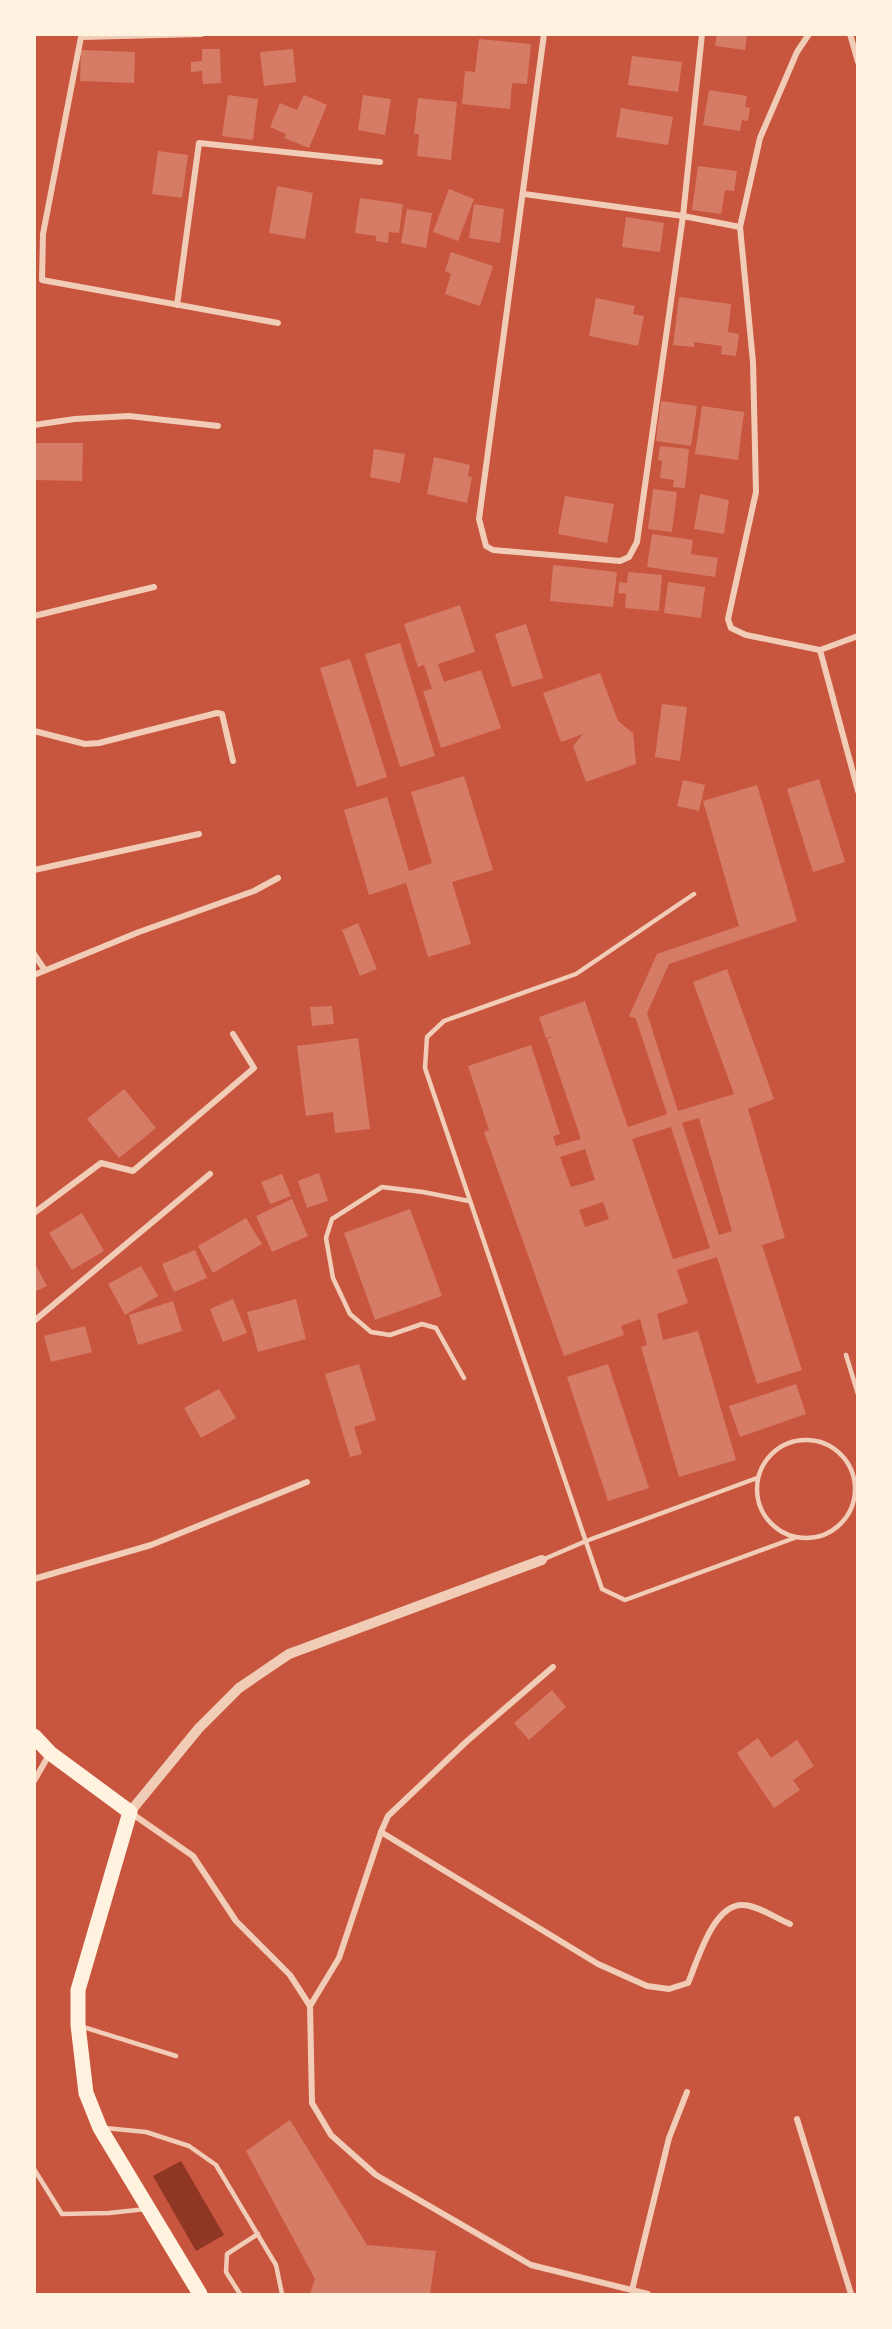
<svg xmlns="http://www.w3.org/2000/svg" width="892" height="2329" viewBox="0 0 892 2329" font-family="'DM Sans',sans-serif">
<rect width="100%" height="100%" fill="#c8553d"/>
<path fill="#8f3625" d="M181,2161L224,2235L196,2251L153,2176Z"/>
<g fill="#d67c66" fill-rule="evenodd">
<path d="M717,34H747L745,50L715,46Z"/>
<path d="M479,39L531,44L527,84L512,83L510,109L462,104L465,71L475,72Z"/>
<path d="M202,49H220L221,83L203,84L202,71L191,72V62L202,61Z"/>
<path d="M293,49L296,82L264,86L260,52Z"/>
<path d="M81,50L135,52L134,83L80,81Z"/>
<path d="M632,56L682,62L678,92L628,85Z"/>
<path d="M709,90L747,96L745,107L750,108L748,121L742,120L740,131L703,125Z"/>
<path d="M228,95L258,99L253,140L222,136Z"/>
<path d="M304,95L327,105L309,148L284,138L286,134L270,127L280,103L297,110Z"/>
<path d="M363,95L391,99L385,135L358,130Z"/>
<path d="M418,98L457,102L451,160L417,156L419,134H414Z"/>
<path d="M621,108L673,117L668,145L616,137Z"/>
<path d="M158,151L188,155L182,198L152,194Z"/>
<path d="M698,166L737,171L734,191L725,190L721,214L692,210Z"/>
<path d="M277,186L313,193L305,239L269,233Z"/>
<path d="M449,189L474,199L458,241L433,232Z"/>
<path d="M360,198L403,204L399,233L389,232L388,243L376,241V236L355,233Z"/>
<path d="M474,204L504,209L500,243L469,238Z"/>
<path d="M407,209L432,213L426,248L401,243Z"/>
<path d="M626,217L664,223L660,252L622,247Z"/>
<path d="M451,252L493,266L480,306L445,294L451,274L445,271Z"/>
<path d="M679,297L731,304L728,332L739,334L736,356L721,354L722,346L694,342V347L673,345Z"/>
<path d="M596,298L635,306L633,314L644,316L638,346L589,336Z"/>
<path d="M661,401L697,406L691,446L656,441Z"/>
<path d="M702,406L744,412L738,460L695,454Z"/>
<path d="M34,443H83L82,481L34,480Z"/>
<path d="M660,446L689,449L685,488L673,487L674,480L660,478L662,461L658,460Z"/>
<path d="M374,449L405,454L400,483L370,477Z"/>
<path d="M434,457L470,465L468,476L472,477L467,503L427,494Z"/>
<path d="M653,489L677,492L672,532L648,529Z"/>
<path d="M700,494L729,500L724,534L694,529Z"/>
<path d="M565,496L614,504L607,543L558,534Z"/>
<path d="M652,534L693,540L691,554L718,558L715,577L647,567Z"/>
<path d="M553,565L617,572L613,607L550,601Z"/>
<path d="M628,572L662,575L659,611L625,608L626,594L618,593L619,582L627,583Z"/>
<path d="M668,582L705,587L701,618L664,613Z"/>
<path d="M460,605L475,652L438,664L444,682L481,670L501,728L441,748L423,691L432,689L424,665L418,667L404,624Z"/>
<path d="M526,624L543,678L512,687L495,634Z"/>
<path d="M400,643L435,756L400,767L365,654Z"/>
<path d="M350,659L387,777L357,787L320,668Z"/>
<path d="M600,673L618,721L633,733L636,764L586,782L573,746L583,734L561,742L543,693Z"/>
<path d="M662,704L687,707L680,761L655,757Z"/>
<path d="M464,776L493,870L452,882L471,944L428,957L406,883L369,895L344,810L387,797L409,871L432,863L411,792Z"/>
<path d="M819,779L845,862L813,872L787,789Z"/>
<path d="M683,780L705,785L699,811L677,806Z"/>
<path d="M757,785L797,921L669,964L647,1013L678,1111L734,1094L693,982L727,969L774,1099L748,1109L785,1238L762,1245L802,1370L757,1384L717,1257L677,1270L688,1303L657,1314L663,1340L698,1331L736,1460L679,1477L641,1347L647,1345L640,1319L621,1326L624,1335L564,1356L484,1132L489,1130L468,1066L531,1045L560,1134L553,1136L556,1146L581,1139L547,1039L554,1036L546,1038L539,1017L585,1001L628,1127L667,1114L636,1019L629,1016L657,954L739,926L703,801ZM699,1118L732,1231L719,1235L682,1123ZM671,1127L710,1248L673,1259L632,1139ZM585,1149L595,1180L571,1187L560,1157ZM603,1202L609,1219L585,1227L579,1210Z"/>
<path d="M358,923L377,969L360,976L342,930Z"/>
<path d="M332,1006L334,1024L312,1026L310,1007Z"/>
<path d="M358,1038L370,1129L335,1133L333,1112L306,1116L297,1046Z"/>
<path d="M124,1089L156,1128L119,1158L87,1119Z"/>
<path d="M319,1173L328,1201L307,1208L298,1181Z"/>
<path d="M282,1174L291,1196L270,1204L261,1182Z"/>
<path d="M292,1199L308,1236L272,1252L256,1216Z"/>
<path d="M410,1209L442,1296L375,1320L344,1233Z"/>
<path d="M82,1213L104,1251L72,1270L49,1233Z"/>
<path d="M246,1218L262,1244L213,1273L198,1246Z"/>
<path d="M195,1250L207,1278L174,1292L162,1264Z"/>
<path d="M34,1262L47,1286L34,1292Z"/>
<path d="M141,1266L158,1296L125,1315L108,1284Z"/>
<path d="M233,1299L247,1333L223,1342L210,1309Z"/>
<path d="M296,1299L306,1339L258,1352L247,1312Z"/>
<path d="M173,1301L182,1331L138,1345L129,1315Z"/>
<path d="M85,1326L92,1352L51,1362L44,1336Z"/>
<path d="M359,1364L376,1420L354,1427L362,1454L350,1457L325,1374Z"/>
<path d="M608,1364L649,1488L608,1501L567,1377Z"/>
<path d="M796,1384L806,1414L740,1437L729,1406Z"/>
<path d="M219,1389L236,1418L201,1438L184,1408Z"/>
<path d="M552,1690L566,1707L529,1740L514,1723Z"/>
<path d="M758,1738L771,1758L797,1740L814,1766L793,1780L800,1790L774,1808L737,1753Z"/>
<path d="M290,2120L367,2245L436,2251L430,2294H310L315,2279L246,2151Z"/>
</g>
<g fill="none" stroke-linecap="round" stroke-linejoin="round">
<g stroke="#f1ccb7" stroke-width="4.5">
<path d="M694,894L576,974L444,1021L427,1037L425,1068L602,1589L625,1600L797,1537"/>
<path d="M846,1355L858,1394"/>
<path d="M464,1378L436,1328L422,1324L390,1335L371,1332L350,1314L333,1278L326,1238L332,1219L382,1187L423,1192L469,1201"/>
<circle cx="806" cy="1489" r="49"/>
<path d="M542,1560L586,1541L757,1478"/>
<path d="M80,2026L176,2056"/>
<path d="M105,2128L146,2132L189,2146L216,2165L276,2265L282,2294"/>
<path d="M34,2169L62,2214L109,2213L146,2209"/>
<path d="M240,2294L226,2272L227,2254L258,2234"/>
</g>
<g stroke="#f1ccb7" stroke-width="6">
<path d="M201,34L81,37L43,234L42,280L278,323"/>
<path d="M544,34L479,519L486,546L493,550L620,561L629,557L637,542L683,216L702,34"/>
<path d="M809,34L797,52L760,138L740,227L753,362L756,492L728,619L731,628L746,635L820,650L858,636"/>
<path d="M850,34L858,62"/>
<path d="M524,194L683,216L740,227"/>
<path d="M177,305L199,143L380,162"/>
<path d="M34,425L75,419L129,416L218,426"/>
<path d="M34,616L154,587"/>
<path d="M820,650L858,791"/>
<path d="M34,731L85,744L99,743L217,713L222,714L233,761"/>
<path d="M34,870L199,834"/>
<path d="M34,954L44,969"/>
<path d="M34,975L139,932L254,891L278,878"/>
<path d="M34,1213L101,1163L133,1171L254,1068L233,1034"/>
<path d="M34,1321L210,1174"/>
<path d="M34,1579L151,1545L307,1482"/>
<path d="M34,1781L50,1753"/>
<path d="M131,1813L193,1856L236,1921L290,1975L310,2006L312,2103L331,2135L376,2175L531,2265L648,2294"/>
<path d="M381,1832L388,1816L466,1742L553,1667"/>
<path d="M310,2006L339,1958L381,1832L598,1964L647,1986L669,1989L688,1983C698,1960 713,1904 743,1905C757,1905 777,1919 790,1924"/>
<path d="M797,2119L851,2294"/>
<path d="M632,2290L669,2138L687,2092"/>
</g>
<path stroke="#f1ccb7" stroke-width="10" d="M130,1812L199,1728L239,1688L289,1654L542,1560"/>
<path stroke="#fff3e0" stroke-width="15" d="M34,1736L50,1753L130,1812L78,1990V2025L86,2093L100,2128L200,2294"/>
</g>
<rect width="892" height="2329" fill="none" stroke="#fff3e0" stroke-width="72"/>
</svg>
